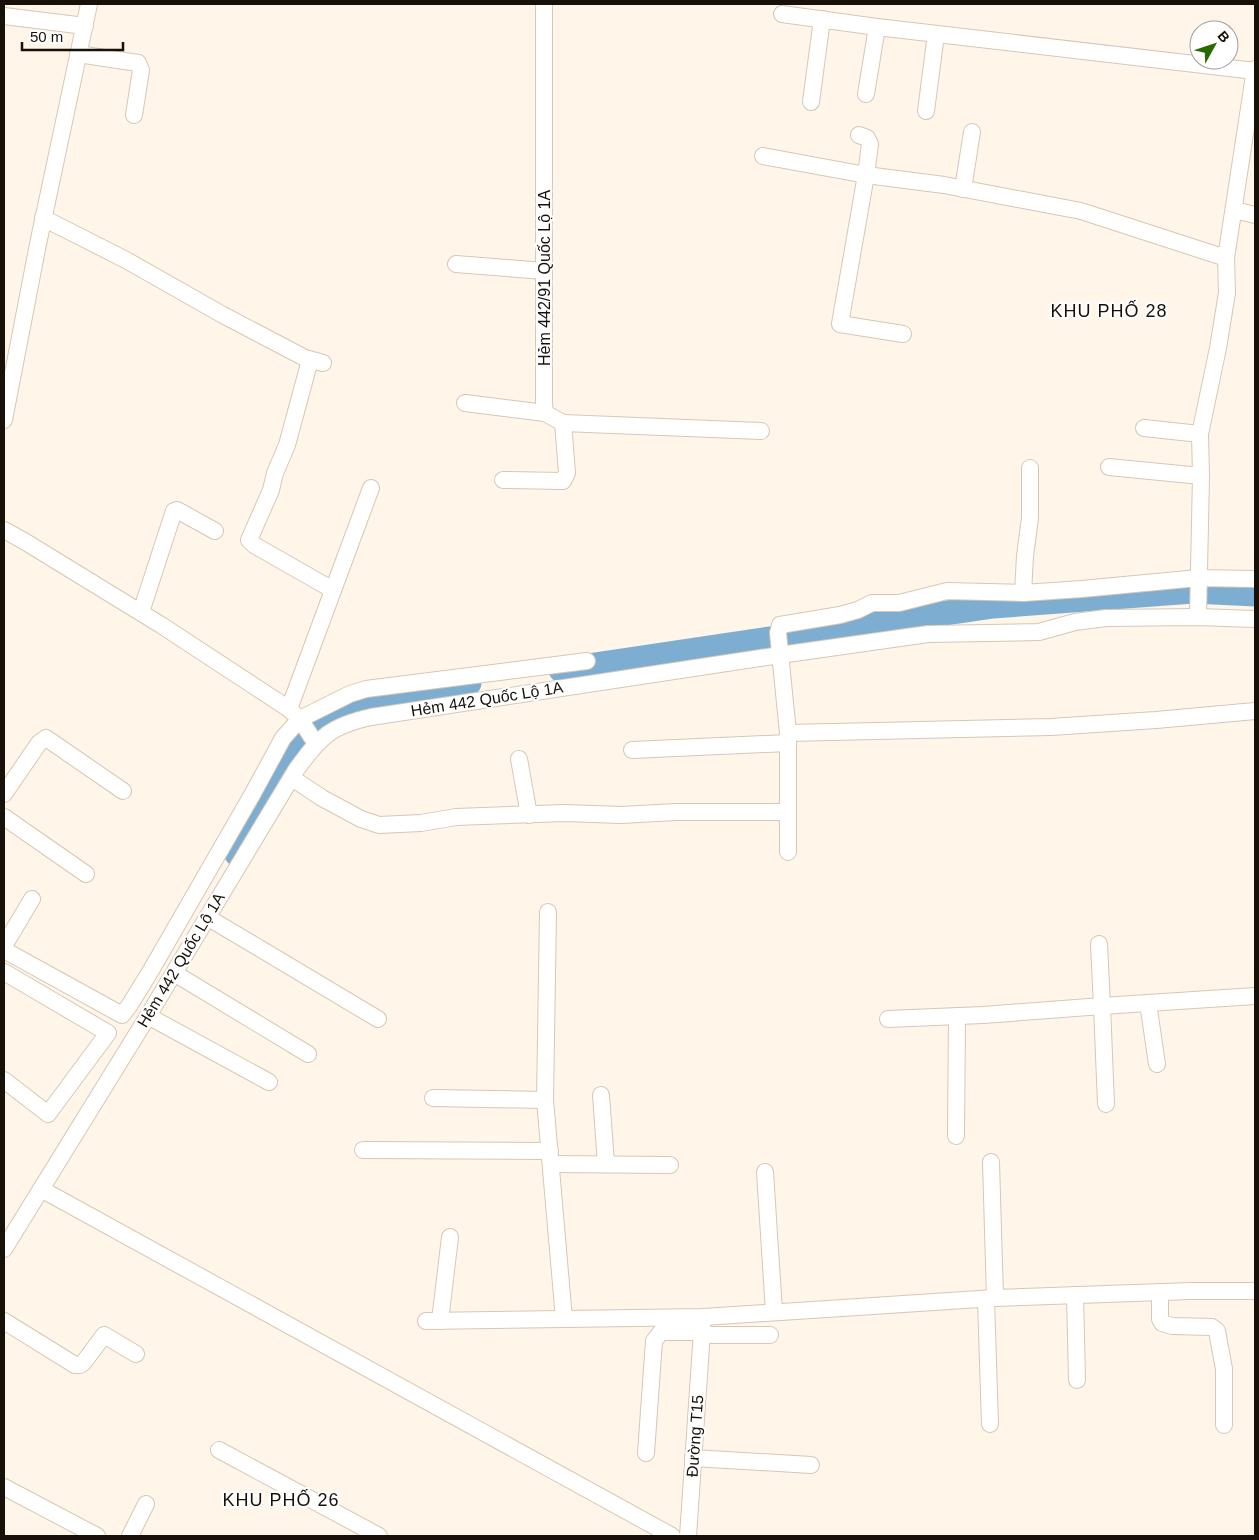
<svg xmlns="http://www.w3.org/2000/svg" width="1259" height="1540" viewBox="0 0 1259 1540" font-family="Arial,sans-serif">
<rect width="100%" height="100%" fill="#fff5e8"/>
<g fill="none" stroke-linecap="round" stroke-linejoin="round">
<g stroke="#7dadd0" stroke-width="25">
<path d="M561,670L993,606L1193,591L1255,594"/>
<path d="M237,854L260,813L309,737L327,714L347,705L383,696L469,683"/>
</g>
<defs>
<g id="minor">
<path d="M782,14L877,27L1255,71"/>
<path d="M4,16L85,26"/>
<path d="M78,54L138,63L141,70L134,115"/>
<path d="M866,94L877,27"/>
<path d="M811,102L822,19"/>
<path d="M926,111L936,34"/>
<path d="M859,135L867,138L870,144L866,175L840,324L903,334"/>
<path d="M763,156L866,175L944,185L1081,211L1226,258"/>
<path d="M963,189L972,132"/>
<path d="M1234,210L1255,215"/>
<path d="M43,218L126,260L223,315L305,358L323,363"/>
<path d="M456,264L544,271"/>
<path d="M310,360L287,445L275,473L271,490L249,540L254,545L333,590"/>
<path d="M465,403L545,413"/>
<path d="M4,420L38,244L89,4"/>
<path d="M563,423L761,431"/>
<path d="M1144,428L1200,434"/>
<path d="M1109,467L1201,476"/>
<path d="M503,480L563,481L567,473L563,423L545,413L544,402V4"/>
<path d="M4,530L24,541L161,625L289,709L300,719L316,744"/>
<path d="M1023,593L1025,556L1030,518V468"/>
<path d="M141,612L174,511L177,510L215,531"/>
<path d="M1198,617L1201,476L1200,434L1218,348L1227,293L1226,258L1255,69"/>
<path d="M289,709L371,488"/>
<path d="M788,733L1051,727L1156,720L1255,711"/>
<path d="M632,750L788,743"/>
<path d="M519,759L529,815"/>
<path d="M292,778L322,798L361,819L379,825L421,823L456,817L565,813L621,815L676,812H788"/>
<path d="M4,794L39,743L46,738L123,791"/>
<path d="M4,817L86,874"/>
<path d="M788,852V733L778,633L780,625L840,615L858,610L872,603H899L947,591L1023,593L1082,589L1198,578L1255,579"/>
<path d="M548,912L545,1100L564,1319L703,1317L995,1298L1190,1291H1255"/>
<path d="M207,917L378,1019"/>
<path d="M4,946L32,899"/>
<path d="M4,950L122,1015L129,1006L150,972L252,795L283,738L300,719L350,694L366,689L587,661"/>
<path d="M4,972L108,1033L48,1114L4,1080"/>
<path d="M174,973L308,1054"/>
<path d="M1148,1003L1157,1064"/>
<path d="M148,1016L269,1082"/>
<path d="M888,1019L983,1015L1102,1006L1099,944"/>
<path d="M601,1095L606,1164"/>
<path d="M433,1098L545,1100"/>
<path d="M1106,1104L1102,1006L1255,996"/>
<path d="M956,1136L957,1016"/>
<path d="M363,1150L550,1151"/>
<path d="M991,1162L995,1298"/>
<path d="M551,1164L670,1165"/>
<path d="M765,1172L774,1312"/>
<path d="M41,1189L672,1536"/>
<path d="M4,1249L148,1016L296,770C320,737 330,726 371,717L780,655L928,634L1039,632L1075,622L1106,618L1198,617L1255,619"/>
<path d="M1160,1292V1319L1162,1323L1172,1326L1212,1327L1217,1331L1224,1369V1425"/>
<path d="M1075,1295L1077,1380"/>
<path d="M986,1299L990,1424"/>
<path d="M4,1321L75,1365H80L84,1362L104,1335L136,1354"/>
<path d="M426,1321L564,1319"/>
<path d="M440,1321L450,1237"/>
<path d="M702,1335H770"/>
<path d="M219,1450L379,1536"/>
<path d="M646,1453L654,1341L661,1332H702"/>
<path d="M693,1458L811,1465"/>
<path d="M4,1487L97,1536"/>
<path d="M130,1536L146,1504"/>
<path d="M688,1536L703,1317"/>
</g>
</defs>
<use href="#minor" stroke="#d7c7b3" stroke-width="18"/>
<use href="#minor" stroke="#fff" stroke-width="16"/>
</g>
<g text-anchor="middle" dominant-baseline="central" stroke-width="4.5" stroke-linejoin="round" paint-order="stroke">
<g font-size="16" fill="#17110a" stroke="#fff">
<text transform="translate(544 278) rotate(-90)">Hẻm 442/91 Quốc Lộ 1A</text>
<text transform="translate(487 699) rotate(-9)">Hẻm 442 Quốc Lộ 1A</text>
<text transform="translate(181 960) rotate(-59)">Hẻm 442 Quốc Lộ 1A</text>
<text transform="translate(695 1436) rotate(-86)">Đường T15</text>
</g>
<g font-size="18" letter-spacing="1" fill="#17110a" stroke="#fff">
<text x="1109" y="311">KHU PHỐ 28</text>
<text x="281" y="1500">KHU PHỐ 26</text>
</g>
</g>
<rect width="1259" height="1540" fill="none" stroke="#17110a" stroke-width="10"/>
<g transform="translate(1214 45) rotate(50)"><circle r="24" fill="#ffffff" stroke="#a2a09d"/>
<path d="M0-4L9 19L0 12L-9 19Z" fill="#296a00"/>
<text y="-8" font-size="14" font-weight="bold" text-anchor="middle" fill="#17110a">B</text>
</g>
<path d="M22 42v8h101v-8" fill="none" stroke="#17110a" stroke-width="2.5"/>
<text x="30" y="42" font-size="15" fill="#17110a" stroke="#ffffff" stroke-width="4" paint-order="stroke">50 m</text>
</svg>
